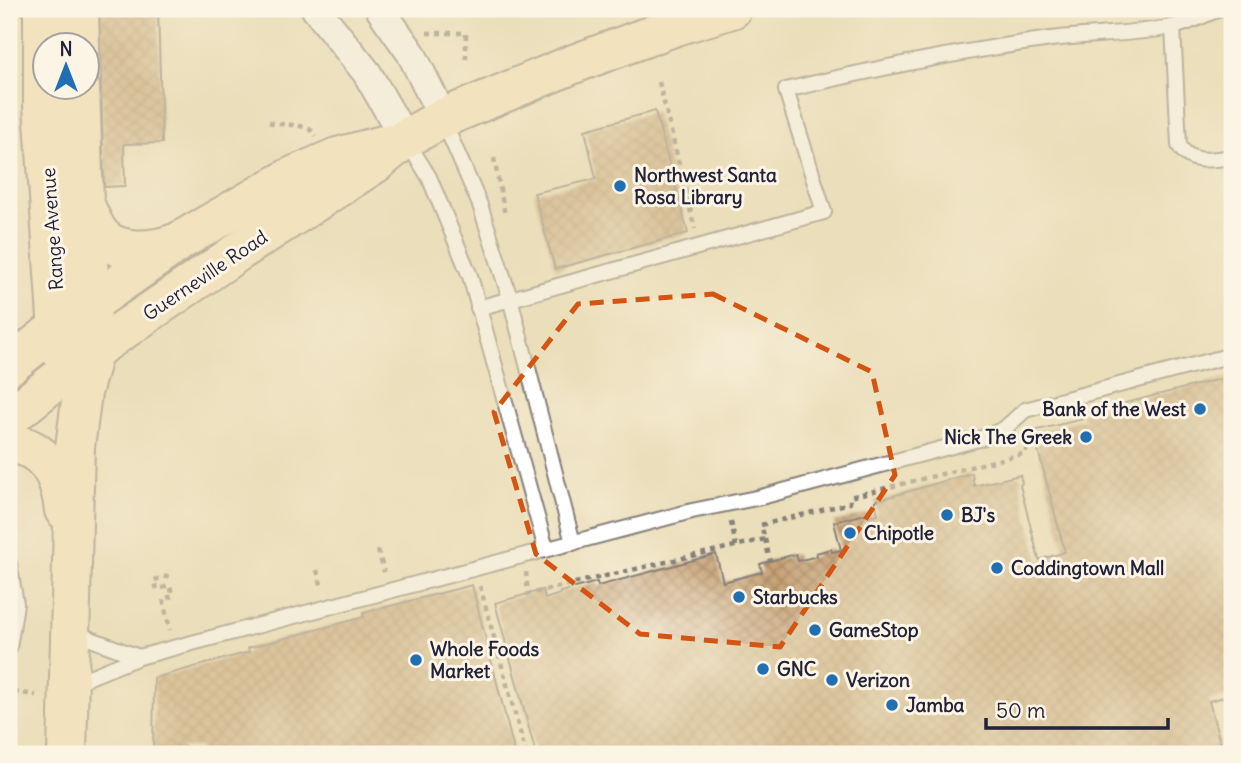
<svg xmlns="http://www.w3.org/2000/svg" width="1241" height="763" viewBox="0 0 1241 763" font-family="Delius,sans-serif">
<defs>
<pattern id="building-cross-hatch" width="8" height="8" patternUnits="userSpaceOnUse" patternTransform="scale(1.75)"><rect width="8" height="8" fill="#c8a376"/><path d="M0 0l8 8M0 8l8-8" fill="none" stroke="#a28462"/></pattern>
</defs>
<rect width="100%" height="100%" fill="#fcf5e5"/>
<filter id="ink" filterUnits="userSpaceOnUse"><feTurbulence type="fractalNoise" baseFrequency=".0143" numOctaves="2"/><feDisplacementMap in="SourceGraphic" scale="14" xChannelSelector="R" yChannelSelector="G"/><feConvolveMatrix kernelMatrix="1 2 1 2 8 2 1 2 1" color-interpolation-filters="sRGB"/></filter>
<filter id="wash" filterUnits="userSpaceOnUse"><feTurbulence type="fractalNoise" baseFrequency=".00686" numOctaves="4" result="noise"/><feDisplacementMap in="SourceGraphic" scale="28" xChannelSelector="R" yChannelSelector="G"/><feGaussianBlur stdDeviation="1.57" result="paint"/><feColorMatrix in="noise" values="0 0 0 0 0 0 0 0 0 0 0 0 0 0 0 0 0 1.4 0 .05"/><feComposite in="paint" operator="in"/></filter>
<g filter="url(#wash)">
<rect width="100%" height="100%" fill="#ebdeba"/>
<g id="blocks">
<g fill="url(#building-cross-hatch)">
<path d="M99,9H158L162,143L124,144L125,186L104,187Z"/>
<path d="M655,111L688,233L555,269L534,193L596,179L585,130Z"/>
<path d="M1232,376V695L1209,701L1223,754H536L495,603L543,590L545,599L560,594V592L597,582L598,586L716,554L723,582L762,572L760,564L770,561L796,554L798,561L817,556L816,553L831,549L832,552L841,550L834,522L869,513V516L878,514L875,501L972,473L974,486L1020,475L1022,483L1020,485L1039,560L1065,552L1033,431L1083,419L1082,414Z"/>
<path d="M472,585L515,754H201V747H183V754H153L154,678L249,652L248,648L364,617L363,613Z"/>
</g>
</g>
</g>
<g filter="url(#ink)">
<use href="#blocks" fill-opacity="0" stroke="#86807a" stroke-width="2"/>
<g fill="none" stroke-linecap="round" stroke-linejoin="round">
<defs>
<g id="lane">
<path d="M1173,27L1179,145C1190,166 1213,159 1232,157"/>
<path d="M443,120L480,205L510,298L573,543"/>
<path d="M406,140L429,177L470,276L546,549"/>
<path d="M478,308L824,212L786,90C872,69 957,52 1044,40C1086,34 1130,35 1172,27C1190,24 1205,13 1222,9"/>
<path d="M9,563L16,604L9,648"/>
<path d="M72,632L139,657"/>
<path d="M72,684L139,657L692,511L761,497L982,438L1004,429L1025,410L1232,355"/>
</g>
<g id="street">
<path d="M316,9L367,73L405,139"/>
<path d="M380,9L411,53L443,118"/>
</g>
<g id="secondary">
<path d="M43,9V105L59,349"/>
<path d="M79,9L80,46"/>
<path d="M84,203C89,213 93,225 100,234C116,255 153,251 175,243"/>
<path d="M9,366L58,327L183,239L291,177L337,157L386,144"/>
<path d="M9,418L94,350L241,250L376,163L405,139L443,118L571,65L676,26L732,9"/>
<path d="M9,443C46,447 60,476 64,510"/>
<path d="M67,754L75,447L82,393L94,350L84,203L80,88"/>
</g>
</defs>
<use href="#lane" stroke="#86807a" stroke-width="18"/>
<use href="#street" stroke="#86807a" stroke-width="32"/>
<use href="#secondary" stroke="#86807a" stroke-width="42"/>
<g stroke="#86807a" stroke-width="4.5" stroke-dasharray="5 5" stroke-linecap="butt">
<path d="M427,33H466V63"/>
<path d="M659,82L695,229"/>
<path d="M269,122C285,127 308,121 316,136"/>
<path d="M494,158L505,215"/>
<path d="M731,522L736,546"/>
<path d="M765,539L770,561"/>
<path d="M378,550L384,572"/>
<path d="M317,570L322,588"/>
<path d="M526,572L528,594L765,539L761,525L850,503V497L1026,453V433"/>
<path d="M169,576L154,580L157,589L170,586L173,596L163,599L170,630"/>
<path d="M480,586L526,754"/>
<path d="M14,692L36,695"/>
<path d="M1230,696L1232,704"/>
</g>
<use href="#lane" stroke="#fff" stroke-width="14"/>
<use href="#street" stroke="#fff" stroke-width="28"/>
<use href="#secondary" stroke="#fbe6c4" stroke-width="38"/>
</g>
</g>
<path d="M0 0H1241V763H0ZM713,294L872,372L895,475L780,647L640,634L536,554L494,412L578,304Z" fill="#ebdeba" fill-opacity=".55" fill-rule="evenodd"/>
<path fill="none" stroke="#d45411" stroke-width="5" stroke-dasharray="14 9" stroke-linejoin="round" d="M713,294L872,372L895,475L780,647L640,634L536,554L494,412L578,304Z"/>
<g fill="#1f6fb2" stroke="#fcf5e5" stroke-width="2.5">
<circle cx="620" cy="186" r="7"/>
<circle cx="1200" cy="409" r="7"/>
<circle cx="1086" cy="437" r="7"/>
<circle cx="947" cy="515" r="7"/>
<circle cx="850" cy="533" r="7"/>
<circle cx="997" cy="568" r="7"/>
<circle cx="739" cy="597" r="7"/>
<circle cx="815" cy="630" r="7"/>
<circle cx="416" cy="660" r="7"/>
<circle cx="763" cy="669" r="7"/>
<circle cx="832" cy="680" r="7"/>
<circle cx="892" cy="705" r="7"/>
</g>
<g text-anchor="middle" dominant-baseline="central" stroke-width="6" stroke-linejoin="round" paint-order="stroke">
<g font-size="19" font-weight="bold" fill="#22223b" stroke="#fcf5e5" text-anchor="start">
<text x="634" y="175">Northwest Santa<tspan x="634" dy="22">Rosa Library</tspan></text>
<text x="1186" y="409" text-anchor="end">Bank of the West</text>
<text x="1072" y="437" text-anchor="end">Nick The Greek</text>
<text x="961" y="515">BJ's</text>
<text x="864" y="533">Chipotle</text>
<text x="1011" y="568">Coddingtown Mall</text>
<text x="753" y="597">Starbucks</text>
<text x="829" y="630">GameStop</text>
<text x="430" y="649">Whole Foods<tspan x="430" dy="22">Market</tspan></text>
<text x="777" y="669">GNC</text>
<text x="846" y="680">Verizon</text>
<text x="906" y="705">Jamba</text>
</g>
<g font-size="19" fill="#22223b" stroke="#fcf5e5">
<text transform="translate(52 229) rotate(-94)">Range Avenue</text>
<text transform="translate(205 275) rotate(-34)">Guerneville Road</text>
</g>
</g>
<rect width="1241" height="763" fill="none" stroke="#fcf5e5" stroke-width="35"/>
<g transform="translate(66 66)"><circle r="33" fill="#fcf5e5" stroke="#a5a1a1" stroke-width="2"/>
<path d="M0-5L12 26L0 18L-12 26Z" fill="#1f6fb2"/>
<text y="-10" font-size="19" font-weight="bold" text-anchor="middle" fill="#22223b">N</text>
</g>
<path d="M986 718v10h182v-10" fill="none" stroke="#22223b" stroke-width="3.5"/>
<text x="996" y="718" font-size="21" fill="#22223b" stroke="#fcf5e5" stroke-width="5" paint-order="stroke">50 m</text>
</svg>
